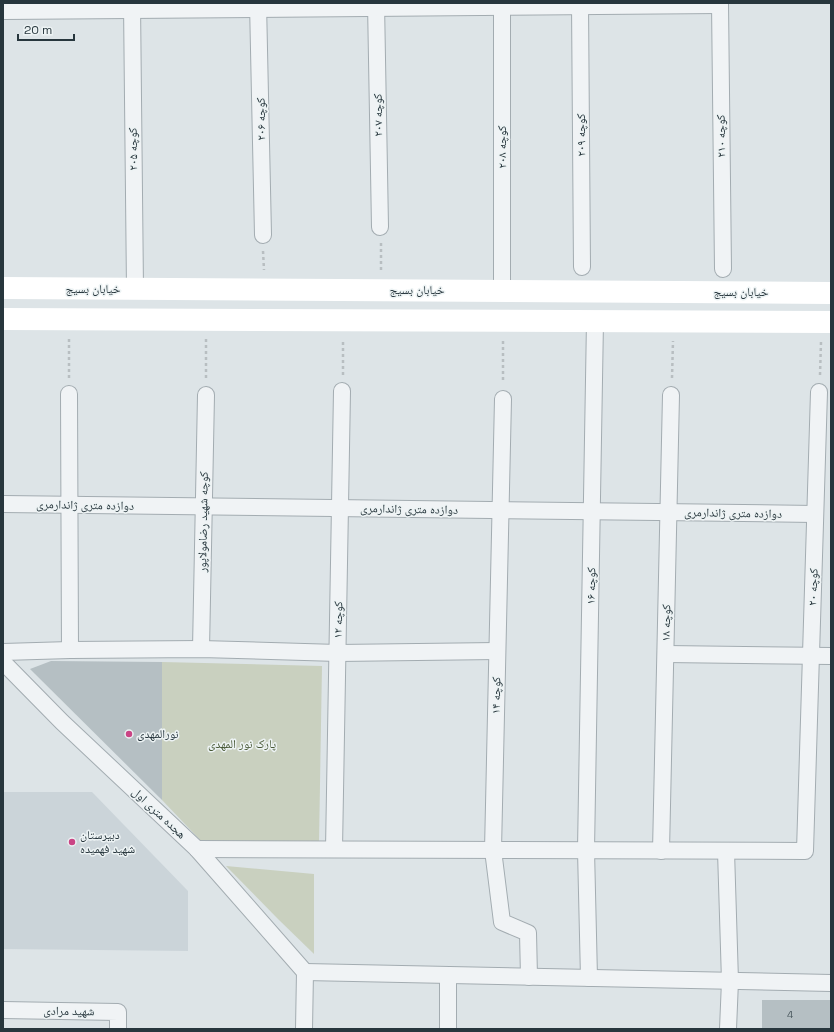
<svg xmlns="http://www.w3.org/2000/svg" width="834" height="1032" viewBox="0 0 834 1032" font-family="'Space Grotesk','Noto Naskh Arabic',sans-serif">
<rect width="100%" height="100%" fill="#dde4e7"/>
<path fill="#cbd4d9" d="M3,792H92L188,891V951L3,949Z"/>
<g fill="#c9d0bf">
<path d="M162,662L322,666L319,843H203L162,800Z"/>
<path d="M226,866L314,874V954L278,919Z"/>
</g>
<g fill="#b5bfc3">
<path d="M51,661L162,662V800L30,669Z"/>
<rect x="762" y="1000" width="69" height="29"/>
</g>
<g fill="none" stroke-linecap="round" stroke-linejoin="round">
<defs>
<g id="minor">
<path d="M132,3L135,289"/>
<path d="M258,3L263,235"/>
<path d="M376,3L380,227"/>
<path d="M580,3L582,267"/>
<path d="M720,3L723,269"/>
<path d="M3,11L720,5"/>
<path d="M502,290V3"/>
<path d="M69,394L70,650"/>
<path d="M503,399L493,850L502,922L528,933L529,977"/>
<path d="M3,504L815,514"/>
<path d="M201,649L206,395"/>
<path d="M3,652L70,650L201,649L338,653L497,651"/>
<path d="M666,654L831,656"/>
<path d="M3,662L62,722L197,849L305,972"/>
<path d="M197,849L805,851L819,392"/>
<path d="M334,849L342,391"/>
<path d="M661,851L671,395"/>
<path d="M726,851L730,981L728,1029"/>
<path d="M305,972L831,983"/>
<path d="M448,975V1029"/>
<path d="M589,978L586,850L595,321"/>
<path d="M3,1010L118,1012V1029"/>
<path d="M304,1029L305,972"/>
</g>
</defs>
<use href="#minor" stroke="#a3acb1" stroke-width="18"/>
<g stroke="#b8bec1" stroke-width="2.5" stroke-dasharray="3 3" stroke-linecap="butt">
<path d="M381,243V270"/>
<path d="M263,251L264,270"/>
<path d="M503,341V382"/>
<path d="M343,375V340"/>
<path d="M820,375L821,342"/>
<path d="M69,378V339"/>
<path d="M206,378V339"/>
<path d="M672,378L673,341"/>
</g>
<use href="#minor" stroke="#f0f3f5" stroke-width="16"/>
<g stroke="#fff" stroke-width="22">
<path d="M3,288L831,293"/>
<path d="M3,319L831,322"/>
</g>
</g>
<g fill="#ca4485" stroke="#edf3f4" stroke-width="1.5">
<circle cx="129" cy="734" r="4"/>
<circle cx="72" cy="842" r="4"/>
</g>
<g text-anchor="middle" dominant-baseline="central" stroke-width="3" stroke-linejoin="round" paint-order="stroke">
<g font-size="10" fill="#4a585e">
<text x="790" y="1014">4</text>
</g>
<g font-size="12" fill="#27363d" stroke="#edf3f4">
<text transform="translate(378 115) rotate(-91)">۲۰۷ کوچه</text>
<text transform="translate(261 119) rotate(-91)">۲۰۶ کوچه</text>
<text transform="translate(581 135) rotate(-90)">۲۰۹ کوچه</text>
<text transform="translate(721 136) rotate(-91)">۲۱۰ کوچه</text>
<text transform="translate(502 147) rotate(-90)">۲۰۸ کوچه</text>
<text transform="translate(133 149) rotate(-91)">۲۰۵ کوچه</text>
<text x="93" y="289">خیابان بسیج</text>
<text x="417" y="290">خیابان بسیج</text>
<text x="741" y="292">خیابان بسیج</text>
<text transform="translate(85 505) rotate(1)">دوازده متری ژاندارمری</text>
<text transform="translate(409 509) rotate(1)">دوازده متری ژاندارمری</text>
<text transform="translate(733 513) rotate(1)">دوازده متری ژاندارمری</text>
<text transform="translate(203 522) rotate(-89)">کوچه شهید رضامولاپور</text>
<text transform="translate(591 586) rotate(-89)">۱۶ کوچه</text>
<text transform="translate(813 587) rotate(-88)">۲۰ کوچه</text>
<text transform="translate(338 620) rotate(-89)">۱۲ کوچه</text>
<text transform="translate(666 623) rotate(-89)">۱۸ کوچه</text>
<text transform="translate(496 697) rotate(-89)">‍‍ ۱۴ کوچه</text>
<text transform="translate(159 813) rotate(43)">هجده متری اول</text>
<text transform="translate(69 1011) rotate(1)">شهید مرادی</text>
</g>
<g font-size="12" fill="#27363d" stroke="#edf3f4" text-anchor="start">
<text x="137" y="734">نورالمهدی</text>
<text x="80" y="835">دبیرستان<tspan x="80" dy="14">شهید فهمیده</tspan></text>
</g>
<g font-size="12" fill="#475835" stroke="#edf3f4">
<text x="242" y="744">پارک نور المهدی</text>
</g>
</g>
<rect width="834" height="1032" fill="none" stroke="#27363d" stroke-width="8"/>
<path d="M18 34v6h56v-6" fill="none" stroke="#27363d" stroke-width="2"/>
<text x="24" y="34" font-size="12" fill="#27363d" stroke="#edf3f4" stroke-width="3" paint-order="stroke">20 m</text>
</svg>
